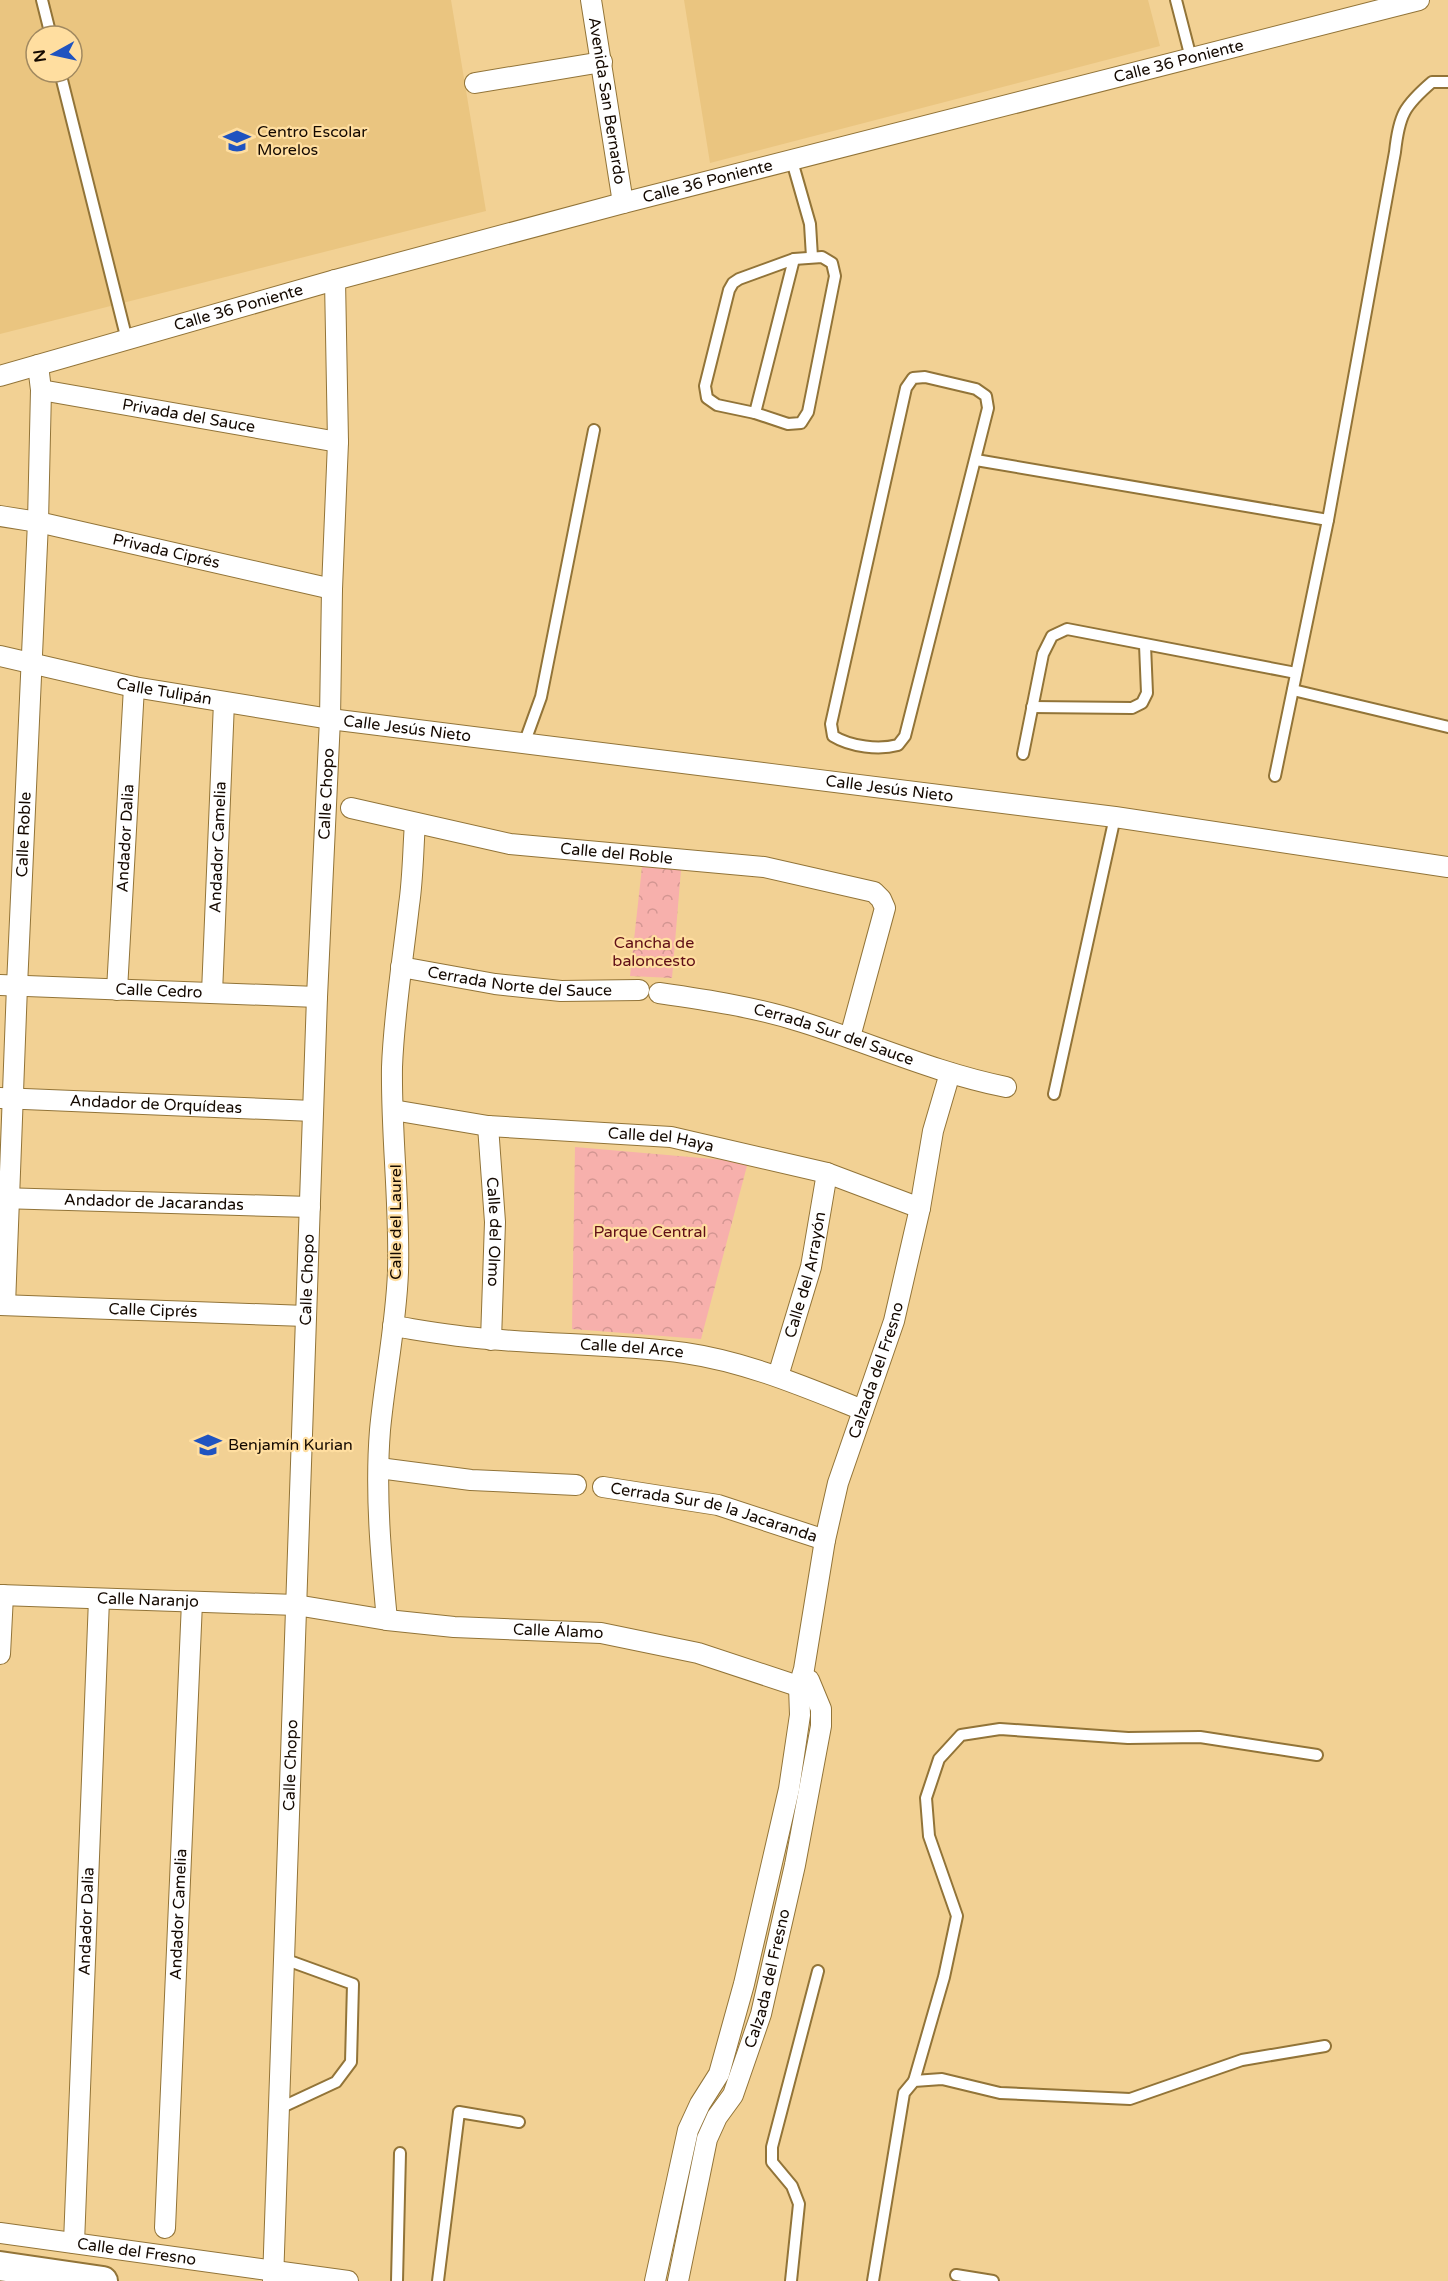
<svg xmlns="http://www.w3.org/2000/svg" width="1448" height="2281" viewBox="0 0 1448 2281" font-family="'Varela Round',sans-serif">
<defs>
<pattern id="park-crowns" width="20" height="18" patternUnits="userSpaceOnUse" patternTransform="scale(1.5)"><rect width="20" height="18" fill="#f7b0ac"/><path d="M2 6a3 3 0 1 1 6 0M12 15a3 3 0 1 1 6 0" fill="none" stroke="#d39692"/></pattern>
</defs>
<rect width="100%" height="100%" fill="#f2d194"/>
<g fill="#eac580" fill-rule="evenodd">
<path d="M0,0H451L486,211L0,334ZM36,36H72V72H36Z"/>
<path d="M684,0H1148L1160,46L710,163Z"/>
</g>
<g fill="url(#park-crowns)">
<path d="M642,867L681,870L672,978L630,976Z"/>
<path d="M575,1147L748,1162L701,1339L572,1329Z"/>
</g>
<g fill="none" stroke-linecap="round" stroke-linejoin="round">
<defs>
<g id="lane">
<path d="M42,0L51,36"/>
<path d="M1176,0L1191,58"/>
<path d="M60,72L127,340"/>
<path d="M792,161L810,224L812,257"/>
<path d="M822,257L832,263L835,276L808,412L801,423L788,424L755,413L717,405L707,398L705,386L729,290L733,283L739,279L794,259Z"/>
<path d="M925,377L976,389L986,396L988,408L905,736L898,745C879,750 851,747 833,736L831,724L906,388L913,378Z"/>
<path d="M755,413L794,259"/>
<path d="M976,460L1328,520"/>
<path d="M1293,690L1448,727"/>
<path d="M1032,707L1132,708L1142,703L1147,693L1145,645"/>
<path d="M524,744L541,697L594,430"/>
<path d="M1023,754L1043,654L1052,636L1067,629L1296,673"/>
<path d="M1275,776L1328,520L1395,152C1399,115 1404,106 1432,82H1448"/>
<path d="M1054,1094L1115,817"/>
<path d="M914,2081L944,1977L957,1916L929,1836L926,1798L939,1759L961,1735L1000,1729L1128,1738L1200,1737L1317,1755"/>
<path d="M278,2109L336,2082L351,2062L353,1984L284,1959"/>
<path d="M956,2275L993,2281"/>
<path d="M397,2281L400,2153"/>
<path d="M438,2281L459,2112L519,2122"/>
<path d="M791,2281L799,2204L792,2186L772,2162V2147L818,1971"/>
<path d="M873,2281L904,2093L914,2081L942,2079L1000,2093L1130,2099L1242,2060L1325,2046"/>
</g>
<g id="street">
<path id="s1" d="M591,0L623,203"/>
<path d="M475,83L602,62"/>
<path id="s2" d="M0,376L335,280L623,203L1419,0"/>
<path id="s3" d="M41,390L338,442"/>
<path id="s4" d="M0,516L38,522L332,589"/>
<path id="s5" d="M0,656L134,687L330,719L1115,817L1448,867"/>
<path id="s6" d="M351,808L510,844L764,867L874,892L881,899L885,908L850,1037"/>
<path id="s7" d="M401,967L495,984L561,991L639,990"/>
<path id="s8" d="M0,985L317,997"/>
<path id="s9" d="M117,990L134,687"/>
<path id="s10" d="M212,993L224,702"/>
<path id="s11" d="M659,993C707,1000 755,1007 802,1022C870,1043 936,1073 1006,1087"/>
<path id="s12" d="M0,1098L313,1111"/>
<path id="s13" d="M393,1110L488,1126L671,1137L827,1173L920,1208"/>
<path id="s14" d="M488,1126L495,1222L491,1340"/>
<path id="s15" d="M0,1198L310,1207"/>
<path id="s16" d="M0,1305L306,1316"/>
<path id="s17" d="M5,1305L17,986L38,522L41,390L38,365"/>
<path id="s18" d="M393,1326C425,1331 457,1337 489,1339C554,1345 620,1344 685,1353C747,1362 805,1387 863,1410"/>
<path id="s19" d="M778,1376L811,1267L827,1173"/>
<path d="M379,1468L471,1480L576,1485"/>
<path id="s20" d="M603,1487L718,1505L825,1540"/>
<path id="s21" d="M0,1595L296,1605L387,1620L454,1627L601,1633L698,1653L813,1691"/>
<path d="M387,1620C381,1557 375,1493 380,1430C385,1377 396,1325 398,1272C400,1203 391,1136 392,1067C394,1013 403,959 409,905C413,878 413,850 415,823"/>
<path d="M0,1654L3,1595"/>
<path id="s22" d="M165,2228L192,1602"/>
<path id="s23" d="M0,2233L348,2281"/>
<path id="s24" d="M74,2243L99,1599"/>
<path id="s25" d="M273,2281L317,997L330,719L332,589L338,442L335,280"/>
<path id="s26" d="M655,2281L688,2130L700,2104L719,2074L744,1984L789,1789L800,1715L799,1686L804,1669L825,1540L838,1483L894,1321L920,1208L933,1131L950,1073"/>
<path id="s27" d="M678,2281L707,2139L717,2117L733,2095L761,2014L795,1865L821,1726V1709L809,1680"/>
</g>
<path id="secondary" d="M0,2266L103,2281"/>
</defs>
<use href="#lane" stroke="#927438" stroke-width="14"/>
<use href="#street" stroke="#927438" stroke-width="22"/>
<use href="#secondary" stroke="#927438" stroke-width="32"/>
<use href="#lane" stroke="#fff" stroke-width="10"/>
<use href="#street" stroke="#fff" stroke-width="20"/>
<use href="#secondary" stroke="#fff" stroke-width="28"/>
</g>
<defs>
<symbol id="university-bare" viewBox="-9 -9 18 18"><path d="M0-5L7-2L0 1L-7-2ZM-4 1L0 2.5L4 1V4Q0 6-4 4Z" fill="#1f53c0" stroke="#ffdea0" stroke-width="2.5" paint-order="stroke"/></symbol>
<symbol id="school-bare" viewBox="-9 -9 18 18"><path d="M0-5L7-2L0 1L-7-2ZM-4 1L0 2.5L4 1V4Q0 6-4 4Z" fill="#1f53c0" stroke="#ffdea0" stroke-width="2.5" paint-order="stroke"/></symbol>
</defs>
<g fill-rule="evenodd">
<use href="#university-bare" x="218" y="122" width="38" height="38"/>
<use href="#school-bare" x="189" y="1426" width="38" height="38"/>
</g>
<g text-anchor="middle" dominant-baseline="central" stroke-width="4.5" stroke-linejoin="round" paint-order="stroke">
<g font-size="16" fill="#140900" stroke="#ffdea0">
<text stroke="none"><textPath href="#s2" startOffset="1220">Calle 36 Poniente</textPath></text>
<text stroke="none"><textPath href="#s1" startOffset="102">Avenida San Bernardo</textPath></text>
<text stroke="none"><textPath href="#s2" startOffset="734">Calle 36 Poniente</textPath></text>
<text stroke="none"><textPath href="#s2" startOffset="248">Calle 36 Poniente</textPath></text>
<text stroke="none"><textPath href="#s3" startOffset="150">Privada del Sauce</textPath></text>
<text stroke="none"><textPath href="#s4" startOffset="170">Privada Ciprés</textPath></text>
<text stroke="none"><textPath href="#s5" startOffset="168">Calle Tulipán</textPath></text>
<text stroke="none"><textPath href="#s5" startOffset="414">Calle Jesús Nieto</textPath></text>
<text stroke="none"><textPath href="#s5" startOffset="900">Calle Jesús Nieto</textPath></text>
<text stroke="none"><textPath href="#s25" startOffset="1488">Calle Chopo</textPath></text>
<text stroke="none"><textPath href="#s17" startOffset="471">Calle Roble</textPath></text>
<text stroke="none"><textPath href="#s9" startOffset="152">Andador Dalia</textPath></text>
<text stroke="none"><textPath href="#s10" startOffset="146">Andador Camelia</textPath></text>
<text stroke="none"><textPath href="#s6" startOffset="270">Calle del Roble</textPath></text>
<text stroke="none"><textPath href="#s7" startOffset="120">Cerrada Norte del Sauce</textPath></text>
<text stroke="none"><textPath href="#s8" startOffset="159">Calle Cedro</textPath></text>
<text stroke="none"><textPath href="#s11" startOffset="180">Cerrada Sur del Sauce</textPath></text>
<text stroke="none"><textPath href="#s12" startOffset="156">Andador de Orquídeas</textPath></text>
<text stroke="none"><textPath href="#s13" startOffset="270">Calle del Haya</textPath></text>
<text stroke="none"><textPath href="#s15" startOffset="154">Andador de Jacarandas</textPath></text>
<text transform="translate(396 1222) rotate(-90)">Calle del Laurel</text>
<text stroke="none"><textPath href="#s14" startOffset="106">Calle del Olmo</textPath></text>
<text stroke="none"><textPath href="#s19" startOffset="105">Calle del Arrayón</textPath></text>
<text stroke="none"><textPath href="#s25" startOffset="1002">Calle Chopo</textPath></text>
<text stroke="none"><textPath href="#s16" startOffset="153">Calle Ciprés</textPath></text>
<text stroke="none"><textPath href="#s18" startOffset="240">Calle del Arce</textPath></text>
<text stroke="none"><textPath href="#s26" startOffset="942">Calzada del Fresno</textPath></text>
<text stroke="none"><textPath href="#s20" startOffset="114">Cerrada Sur de la Jacaranda</textPath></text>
<text stroke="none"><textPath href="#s21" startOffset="148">Calle Naranjo</textPath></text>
<text stroke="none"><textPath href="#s21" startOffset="560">Calle Álamo</textPath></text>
<text stroke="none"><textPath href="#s25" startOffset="516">Calle Chopo</textPath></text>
<text stroke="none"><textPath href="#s22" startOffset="314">Andador Camelia</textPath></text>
<text stroke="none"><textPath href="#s24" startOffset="322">Andador Dalia</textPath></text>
<text stroke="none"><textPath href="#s27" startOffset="318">Calzada del Fresno</textPath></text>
<text stroke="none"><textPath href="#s23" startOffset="138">Calle del Fresno</textPath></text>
</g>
<g font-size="16" fill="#140900" stroke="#ffdea0" text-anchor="start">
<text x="257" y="132">Centro Escolar<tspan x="257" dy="18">Morelos</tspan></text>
<text x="228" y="1445">Benjamín Kurian</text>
</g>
<g font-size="16" fill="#5f0e16" stroke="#ffdea0">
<text x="654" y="943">Cancha de<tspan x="654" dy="18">baloncesto</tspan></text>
<text x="650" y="1232">Parque Central</text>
</g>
</g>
<g transform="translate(54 54) rotate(262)"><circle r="28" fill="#ffdea0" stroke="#a18960" stroke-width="1.5"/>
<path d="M0-4.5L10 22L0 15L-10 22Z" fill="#1f53c0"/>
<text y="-9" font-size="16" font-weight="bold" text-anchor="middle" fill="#140900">N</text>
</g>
</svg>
